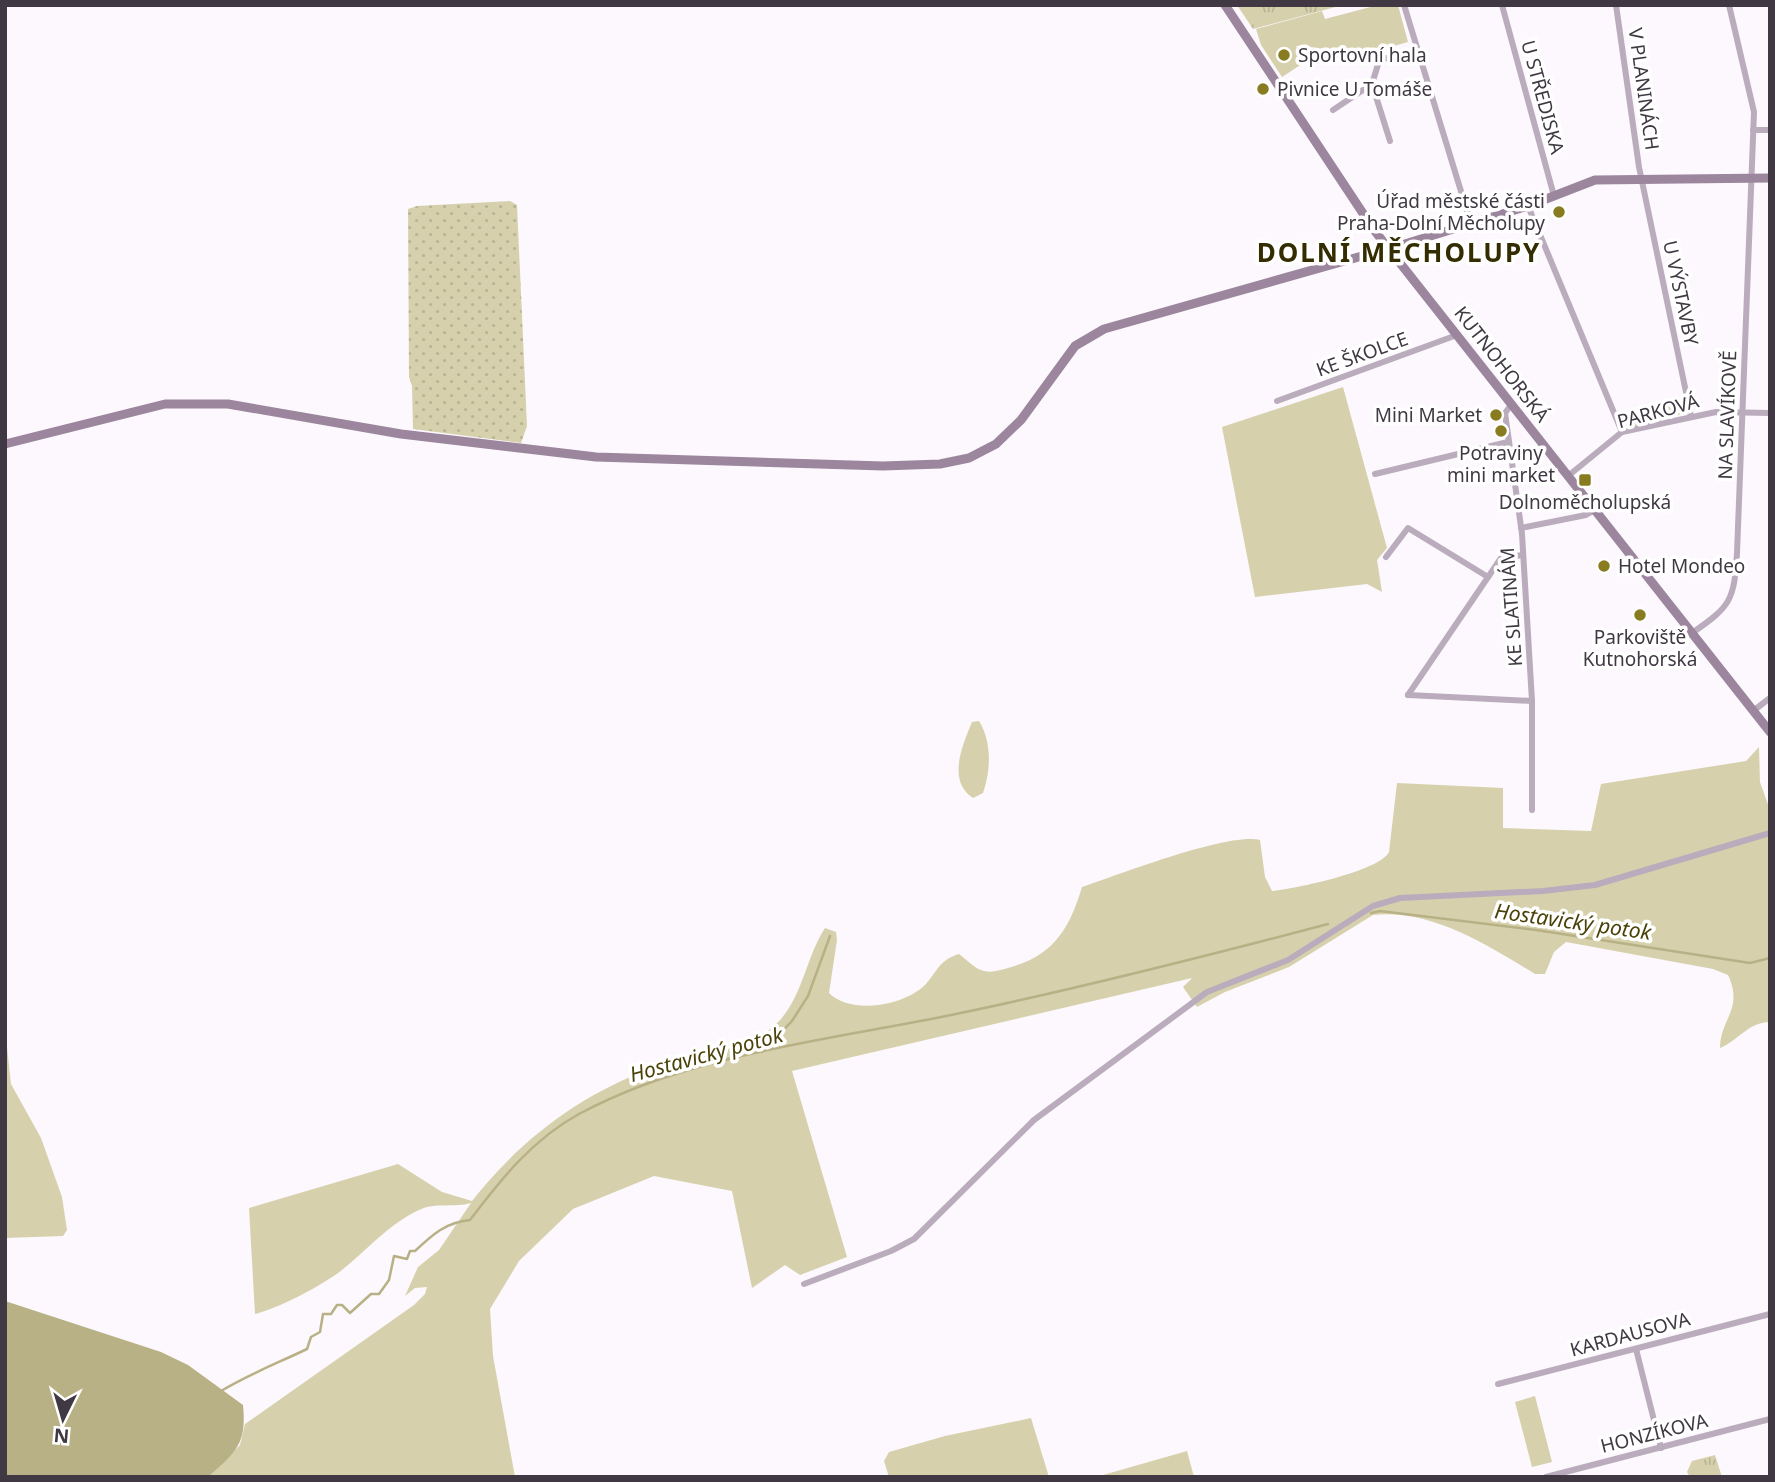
<svg xmlns="http://www.w3.org/2000/svg" width="1775" height="1482" viewBox="0 0 1775 1482" font-family="'Noto Sans',sans-serif">
<defs>
<pattern id="park-tufts" width="24" height="20" patternUnits="userSpaceOnUse" patternTransform="scale(1.75)"><rect width="24" height="20" fill="#d6d1ac"/><path d="M3 7l-1-3M5 7V3M7 7l1-3M15 17l-1-3M17 17v-4M19 17l1-3" fill="none" stroke="#b9b495"/></pattern>
<pattern id="garden-dots" width="8" height="8" patternUnits="userSpaceOnUse" patternTransform="scale(1.75)"><rect width="8" height="8" fill="#d6d1ac"/><path d="M2 2h.1M6 6h.1" fill="none" stroke="#b9b495" stroke-width="1.8" stroke-linecap="round"/></pattern>
</defs>
<rect width="100%" height="100%" fill="#fcf8fd"/>
<g fill="#d6d1ac">
<path d="M1378,5H1398L1408,42L1369,53L1296,46L1305,62L1282,77L1261,45L1256,29L1322,11L1325,19Z"/>
<path d="M1343,387L1387,548L1377,560L1382,592L1367,584L1255,597L1222,427Z"/>
<path d="M1681,399L1685,413L1628,429L1621,414Z"/>
<path d="M979,721C992,742 991,770 983,793L973,798C947,781 962,746 972,722Z"/>
<path d="M1759,747L1760,782L1770,810V1022C1747,1023 1739,1040 1720,1048C1720,1019 1744,1009 1728,975L1713,969L1566,942L1554,952L1545,974H1535C1487,945 1432,909 1373,915L1289,967L1225,992L1197,1007L1183,987L1192,978L792,1071L847,1257L800,1275L785,1265L752,1288L732,1191L654,1176L573,1209L519,1261L490,1309L493,1356L515,1477H208L240,1445L245,1424L414,1305L425,1294L427,1287L415,1288L405,1296L418,1267L439,1250L471,1203C455,1208 435,1202 419,1210C389,1224 367,1250 342,1270C323,1285 279,1308 255,1314L249,1208L398,1164L442,1192L472,1201C519,1141 581,1093 654,1068C690,1056 733,1053 765,1033C802,1009 803,962 825,928L836,932L837,940L829,993C849,1013 893,1007 916,992C936,980 934,961 959,954C966,959 973,967 981,970C990,974 1000,970 1008,968C1053,956 1069,930 1082,887C1118,875 1228,832 1260,840L1265,877L1272,891C1294,889 1380,871 1389,852L1397,783L1503,788V828L1591,831L1601,784L1746,761Z"/>
<path d="M5,1029L11,1084L41,1138L62,1197L67,1230L63,1236L5,1238Z"/>
<path d="M1535,1396L1552,1462L1532,1467L1515,1402Z"/>
<path d="M1031,1418L1049,1477H889L884,1461L889,1452L945,1436Z"/>
<path d="M1187,1451L1194,1477H1096Z"/>
</g>
<g fill="url(#park-tufts)">
<path d="M1237,5H1343L1253,29Z"/>
<path d="M1715,1455L1722,1477H1690L1687,1472L1692,1461Z"/>
</g>
<path fill="url(#garden-dots)" d="M510,201L517,205L527,426L521,443L413,429L412,386L409,377L408,209L417,206Z"/>
<path fill="#b8b185" d="M5,1301L161,1352L188,1365L243,1405C247,1444 236,1452 208,1477H5Z"/>
<g fill="none" stroke-linecap="round" stroke-linejoin="round">
<g stroke="#b8b185" stroke-width="2.5">
<path d="M1371,913L1380,911L1536,930L1750,963L1770,958"/>
<path d="M762,1052L792,1021L808,996L830,936"/>
<path d="M221,1391C249,1374 278,1363 307,1349L311,1337L320,1332L323,1314H331L337,1305H342L350,1313L371,1294H379L389,1280L394,1256L407,1259L410,1251H415C432,1235 446,1222 470,1220C501,1179 533,1139 579,1114C690,1054 829,1040 951,1015C1078,989 1203,957 1328,924"/>
</g>
<g stroke="#baacbc" stroke-width="6">
<path d="M1404,5L1471,224"/>
<path d="M1502,5L1554,196"/>
<path d="M1616,5L1639,167L1691,416"/>
<path d="M1333,110L1372,84"/>
<path d="M1753,130H1770"/>
<path d="M1390,141L1372,84L1380,58L1421,59"/>
<path d="M1528,206L1622,432"/>
<path d="M1277,401L1457,335"/>
<path d="M1511,405L1505,413L1522,534L1532,701V810"/>
<path d="M1375,474L1508,442"/>
<path d="M1568,476L1622,432L1716,412L1770,413"/>
<path d="M1521,528L1586,515L1595,510"/>
<path d="M1386,557L1408,528L1488,577"/>
<path d="M1692,633C1731,606 1734,601 1737,553L1754,112L1729,5"/>
<path d="M1408,695L1501,558L1523,555"/>
<path d="M1408,695L1532,701"/>
<path d="M1753,711L1770,698"/>
<path d="M804,1284L891,1251L914,1239L1034,1120L1207,992L1288,960L1373,906L1400,898L1543,891L1595,885L1770,833"/>
<path d="M1636,1349L1661,1448"/>
<path d="M1498,1384L1770,1314"/>
<path d="M1546,1477L1770,1419"/>
</g>
<g stroke="#9b869e" stroke-width="9">
<path d="M1225,5L1374,230L1770,732"/>
<path d="M5,444L165,404H228L401,434L596,457L883,466L940,464L969,458L996,444L1021,420L1075,346L1104,329L1408,243L1528,206L1595,180L1770,178"/>
</g>
</g>
<g fill="#887b20" stroke="#fff" stroke-width="2.5">
<circle cx="1284" cy="55" r="7"/>
<circle cx="1263" cy="89" r="7"/>
<circle cx="1559" cy="212" r="7"/>
<circle cx="1496" cy="415" r="7"/>
<circle cx="1501" cy="431" r="7"/>
<rect x="1578" y="473" width="14" height="14" rx="3.5"/>
<circle cx="1604" cy="566" r="7"/>
<circle cx="1640" cy="615" r="7"/>
</g>
<g text-anchor="middle" dominant-baseline="central" stroke-width="7" stroke-linejoin="round" paint-order="stroke">
<g font-size="19" fill="#403842" stroke="#fff" text-anchor="start">
<text x="1298" y="55">Sportovní hala</text>
<text x="1277" y="89">Pivnice U Tomáše</text>
<text x="1545" y="201" text-anchor="end">Úřad městské části<tspan x="1545" dy="22">Praha-Dolní Měcholupy</tspan></text>
<text x="1482" y="415" text-anchor="end">Mini Market</text>
<text x="1501" y="453" text-anchor="middle">Potraviny<tspan x="1501" dy="22">mini market</tspan></text>
<text x="1585" y="502" text-anchor="middle">Dolnoměcholupská</text>
<text x="1618" y="566">Hotel Mondeo</text>
<text x="1640" y="637" text-anchor="middle">Parkoviště<tspan x="1640" dy="22">Kutnohorská</tspan></text>
</g>
<g font-size="19" fill="#403842" stroke="#fff">
<text transform="translate(1644 89) rotate(82)">V PLANINÁCH</text>
<text transform="translate(1543 97) rotate(75)">U STŘEDISKA</text>
<text transform="translate(1681 293) rotate(78)">U VÝSTAVBY</text>
<text transform="translate(1362 354) rotate(-20)">KE ŠKOLCE</text>
<text transform="translate(1502 364) rotate(52)">KUTNOHORSKÁ</text>
<text transform="translate(1658 411) rotate(-15)">PARKOVÁ</text>
<text transform="translate(1727 415) rotate(-88)">NA SLAVÍKOVĚ</text>
<text transform="translate(1511 607) rotate(-94)">KE SLATINÁM</text>
<text transform="translate(1630 1334) rotate(-15)">KARDAUSOVA</text>
<text transform="translate(1654 1433) rotate(-14)">HONZÍKOVA</text>
</g>
<g font-size="21" font-style="italic" fill="#4a4209" stroke="#fff">
<text transform="translate(1573 921) rotate(8)">Hostavický potok</text>
<text transform="translate(706 1054) rotate(-15)">Hostavický potok</text>
</g>
<g font-size="26" font-weight="bold" letter-spacing="2" fill="#332d01" stroke="#fff">
<text x="1399" y="252">DOLNÍ MĚCHOLUPY</text>
</g>
</g>
<rect width="1775" height="1482" fill="none" stroke="#403842" stroke-width="14"/>
<g transform="translate(63 1419) rotate(185)" stroke="#ffffff" stroke-width="5" paint-order="stroke">
<path d="M0-5L12 26L0 18L-12 26Z" fill="#403842"/>
<text y="-10" font-size="19" font-weight="bold" text-anchor="middle" fill="#403842">N</text>
</g>
</svg>
